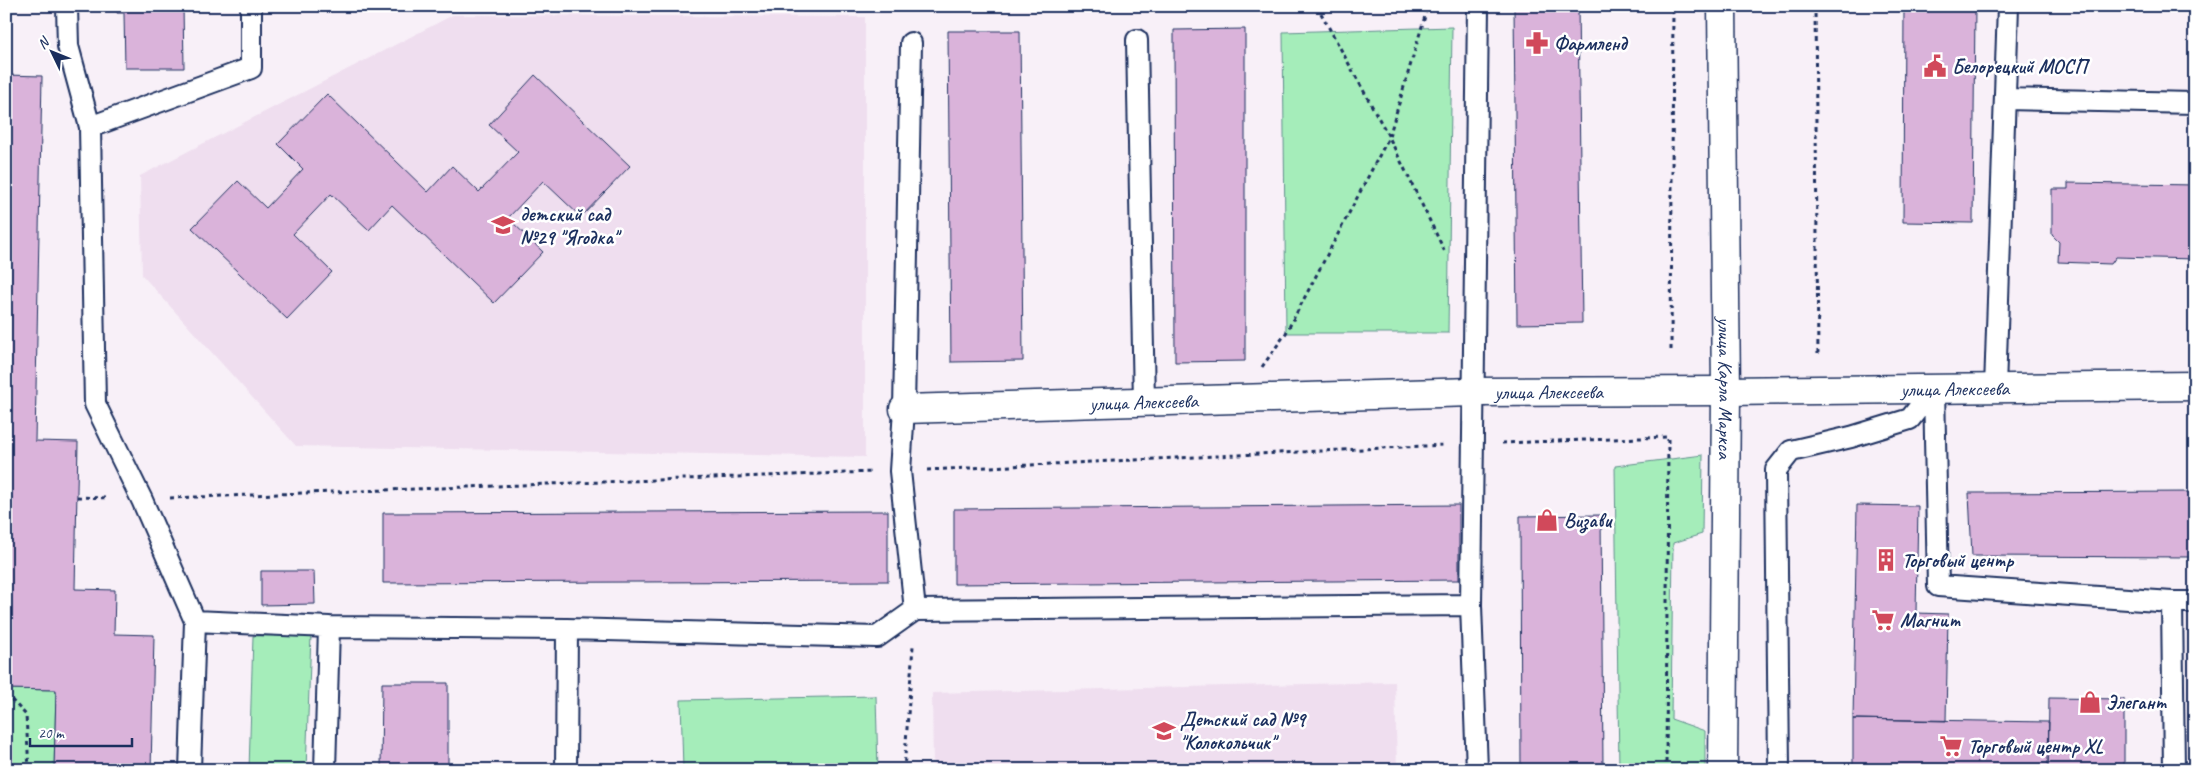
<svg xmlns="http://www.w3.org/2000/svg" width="2201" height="776" viewBox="0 0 2201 776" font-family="Caveat,sans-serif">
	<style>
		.built { fill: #efdeef }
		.green { fill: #a5edba; stroke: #608e8c }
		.building { fill: #dab3da; stroke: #1b2f5e }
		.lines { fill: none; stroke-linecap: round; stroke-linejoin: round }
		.service-casing { stroke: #1b2f5e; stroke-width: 24 }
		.minor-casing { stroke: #1b2f5e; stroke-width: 31 }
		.secondary-casing { stroke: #1b2f5e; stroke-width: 31 }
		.path { stroke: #1b2f5e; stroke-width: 3; stroke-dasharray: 4 4; stroke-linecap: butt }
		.service { stroke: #fff; stroke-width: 20 }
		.minor { stroke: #fff; stroke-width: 28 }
		.secondary { stroke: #fff; stroke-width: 28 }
		.labels { text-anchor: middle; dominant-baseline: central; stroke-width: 5; stroke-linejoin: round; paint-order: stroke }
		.poi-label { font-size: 20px; font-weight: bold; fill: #1b2f5e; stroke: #fff; text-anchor: start }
		.street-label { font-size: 20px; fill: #1b2f5e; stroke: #fff }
	</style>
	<rect width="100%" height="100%" fill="#f8f0f8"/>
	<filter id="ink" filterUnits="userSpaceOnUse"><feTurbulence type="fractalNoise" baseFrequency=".02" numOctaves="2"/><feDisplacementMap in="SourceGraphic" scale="10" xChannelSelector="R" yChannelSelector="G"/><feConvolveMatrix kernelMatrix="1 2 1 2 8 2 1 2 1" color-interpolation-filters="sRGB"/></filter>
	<g filter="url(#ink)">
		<path class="built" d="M453,15L865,17V457L296,446L142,275L140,176Z
			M1395,682L1397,770H933L932,693Z"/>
		<path class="green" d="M1452,27L1448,333H1286L1283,32Z
			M1703,455L1702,534L1673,543L1671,719L1705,731V770H1619L1615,466Z
			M311,635L306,770H249L253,636Z
			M6,689L56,690L54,770H6Z
			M876,696L878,770H683L681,700Z"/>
		<path class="building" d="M117,6H183L184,68H125L124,13H117Z
			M1514,6H1578L1582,323L1517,324Z
			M1904,6H1975L1973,223L1903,222Z
			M1245,29V361L1175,362L1174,30Z
			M948,31H1020L1023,361L951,362Z
			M6,75L42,76L35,441L78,442L75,589L115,590L114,634L154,635L151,770H54L56,690L6,689L9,504H6Z
			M535,75L630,166L581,217L543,181L508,218L543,252L494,303L392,205L369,230L331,194L293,234L332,272L287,319L192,228L238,181L266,208L303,169L278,144L327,94L428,192L452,166L479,192L518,152L489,125Z
			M2068,183L2195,185V259L2116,257L2111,264L2058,262L2059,242L2052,235V189H2068Z
			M2195,492V557L1972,556L1969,493Z
			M1459,505V580L954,584V509Z
			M1857,505L1918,506L1916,613L1948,614L1946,721L1853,719Z
			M888,511V581L383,583V513Z
			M1601,515L1603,770H1521L1520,516Z
			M261,571H314L315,604L261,605Z
			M382,683H448V770H381Z
			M2049,698L2124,699V770H2048Z
			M1853,719L2049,722L2048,770H1853Z"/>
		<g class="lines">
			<defs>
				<path id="service" d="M67,6L68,46L90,127L95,404L142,500L195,621
					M1137,40L1144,402
					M2005,99L2195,103
					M90,127L251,68V6
					M1934,388L1938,586L2172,602
					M1995,388L2008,6
					M915,610L1471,605
					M190,770L195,621L329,627
					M325,770L329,627L567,629L877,637L915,610L900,471L904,409L911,43
					M566,770L567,629
					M1477,770L1471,605L1478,6
					M1779,770L1776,470L1791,451L1851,437L1910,419L1934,388
					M2174,770L2172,602H2195"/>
				<g id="minor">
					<path id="s1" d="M904,409L1473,392L1726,391"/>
				</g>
				<g id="secondary">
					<path id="s2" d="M1722,6L1726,391L1723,770"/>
					<path id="s3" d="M1726,391L2195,386"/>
				</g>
			</defs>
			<use href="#service" class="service-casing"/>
			<use href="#minor" class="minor-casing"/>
			<use href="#secondary" class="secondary-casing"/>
			<path class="path" d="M1317,6L1389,137L1446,254
				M1815,6L1818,358
				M1671,350L1673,6
				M1262,367L1286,333L1389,137L1428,6
				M1502,443L1668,437L1666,770
				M927,470L1445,445
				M77,497L109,498
				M170,498L873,472
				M6,694L26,715L29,770
				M904,770L913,646"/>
			<use href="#service" class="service"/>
			<use href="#minor" class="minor"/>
			<use href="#secondary" class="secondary"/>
		</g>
	</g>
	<defs>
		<symbol id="pharmacy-bare" viewBox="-9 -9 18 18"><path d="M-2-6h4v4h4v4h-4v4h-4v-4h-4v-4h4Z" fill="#d1495b" stroke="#fff" stroke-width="2.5" paint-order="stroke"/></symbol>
		<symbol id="civic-bare" viewBox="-9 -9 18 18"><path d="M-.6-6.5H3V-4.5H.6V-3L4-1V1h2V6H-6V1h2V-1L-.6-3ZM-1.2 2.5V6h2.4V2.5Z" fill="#d1495b" stroke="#fff" stroke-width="2.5" paint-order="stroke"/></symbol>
		<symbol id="school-bare" viewBox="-9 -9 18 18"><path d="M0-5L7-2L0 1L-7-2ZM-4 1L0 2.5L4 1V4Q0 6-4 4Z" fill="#d1495b" stroke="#fff" stroke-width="2.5" paint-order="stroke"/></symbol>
		<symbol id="shop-bare" viewBox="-9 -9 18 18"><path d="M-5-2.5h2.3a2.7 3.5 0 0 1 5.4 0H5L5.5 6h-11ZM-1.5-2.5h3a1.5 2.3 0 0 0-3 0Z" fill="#d1495b" stroke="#fff" stroke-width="2.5" paint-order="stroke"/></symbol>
		<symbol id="building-bare" viewBox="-9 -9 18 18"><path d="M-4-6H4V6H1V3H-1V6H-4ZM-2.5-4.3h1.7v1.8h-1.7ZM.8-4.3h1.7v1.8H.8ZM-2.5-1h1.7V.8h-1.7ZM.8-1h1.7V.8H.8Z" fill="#d1495b" stroke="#fff" stroke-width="2.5" paint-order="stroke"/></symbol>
		<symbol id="supermarket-bare" viewBox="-9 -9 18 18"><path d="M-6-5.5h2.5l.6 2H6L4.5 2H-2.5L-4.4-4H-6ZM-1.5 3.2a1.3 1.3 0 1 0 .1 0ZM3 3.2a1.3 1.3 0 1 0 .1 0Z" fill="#d1495b" stroke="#fff" stroke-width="2.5" paint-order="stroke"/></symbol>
	</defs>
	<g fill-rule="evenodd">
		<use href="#pharmacy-bare" x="1521" y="27" width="32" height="32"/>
		<use href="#civic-bare" x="1919" y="50" width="32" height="32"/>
		<use href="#school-bare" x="487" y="209" width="32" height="32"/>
		<use href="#shop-bare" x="1531" y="504" width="32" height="32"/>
		<use href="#building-bare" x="1870" y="544" width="32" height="32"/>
		<use href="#supermarket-bare" x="1867" y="604" width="32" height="32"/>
		<use href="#shop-bare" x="2074" y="686" width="32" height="32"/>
		<use href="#school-bare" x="1148" y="715" width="32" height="32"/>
		<use href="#supermarket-bare" x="1935" y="730" width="32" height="32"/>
	</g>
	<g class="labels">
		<g class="poi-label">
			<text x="1554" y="43">Фармленд</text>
			<text x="1952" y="66">Белорецкий МОСП</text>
			<text x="520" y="214">детский сад<tspan x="520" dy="23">№29 "Ягодка"</tspan></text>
			<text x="1564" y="520">Визави</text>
			<text x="1902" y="560">Торговый центр</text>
			<text x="1900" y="620">Магнит</text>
			<text x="2106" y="702">Элегант</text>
			<text x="1180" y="719">Детский сад №9<tspan x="1180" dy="23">"Колокольчик"</tspan></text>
			<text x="1968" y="746">Торговый центр XL</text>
		</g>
		<g class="street-label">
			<text stroke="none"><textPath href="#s2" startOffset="382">улица Карла Маркса</textPath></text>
			<text stroke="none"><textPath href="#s3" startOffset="229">улица Алексеева</textPath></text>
			<text stroke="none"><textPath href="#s1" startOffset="645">улица Алексеева</textPath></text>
			<text stroke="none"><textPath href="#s1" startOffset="240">улица Алексеева</textPath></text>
		</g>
	</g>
	<rect width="2201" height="776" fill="none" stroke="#fff" stroke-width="25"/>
	<rect x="12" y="12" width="2176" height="751" fill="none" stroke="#1b2f5e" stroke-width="2" filter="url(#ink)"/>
	<g transform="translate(52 52) rotate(313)" stroke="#ffffff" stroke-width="4" paint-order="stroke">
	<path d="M0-4L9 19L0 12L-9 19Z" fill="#1b2f5e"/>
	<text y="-8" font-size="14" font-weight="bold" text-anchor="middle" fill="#1b2f5e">N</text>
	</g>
	<path d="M30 738v8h102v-8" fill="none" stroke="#1b2f5e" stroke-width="2.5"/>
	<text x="38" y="738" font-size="15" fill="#1b2f5e" stroke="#ffffff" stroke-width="4" paint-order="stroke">20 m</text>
</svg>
